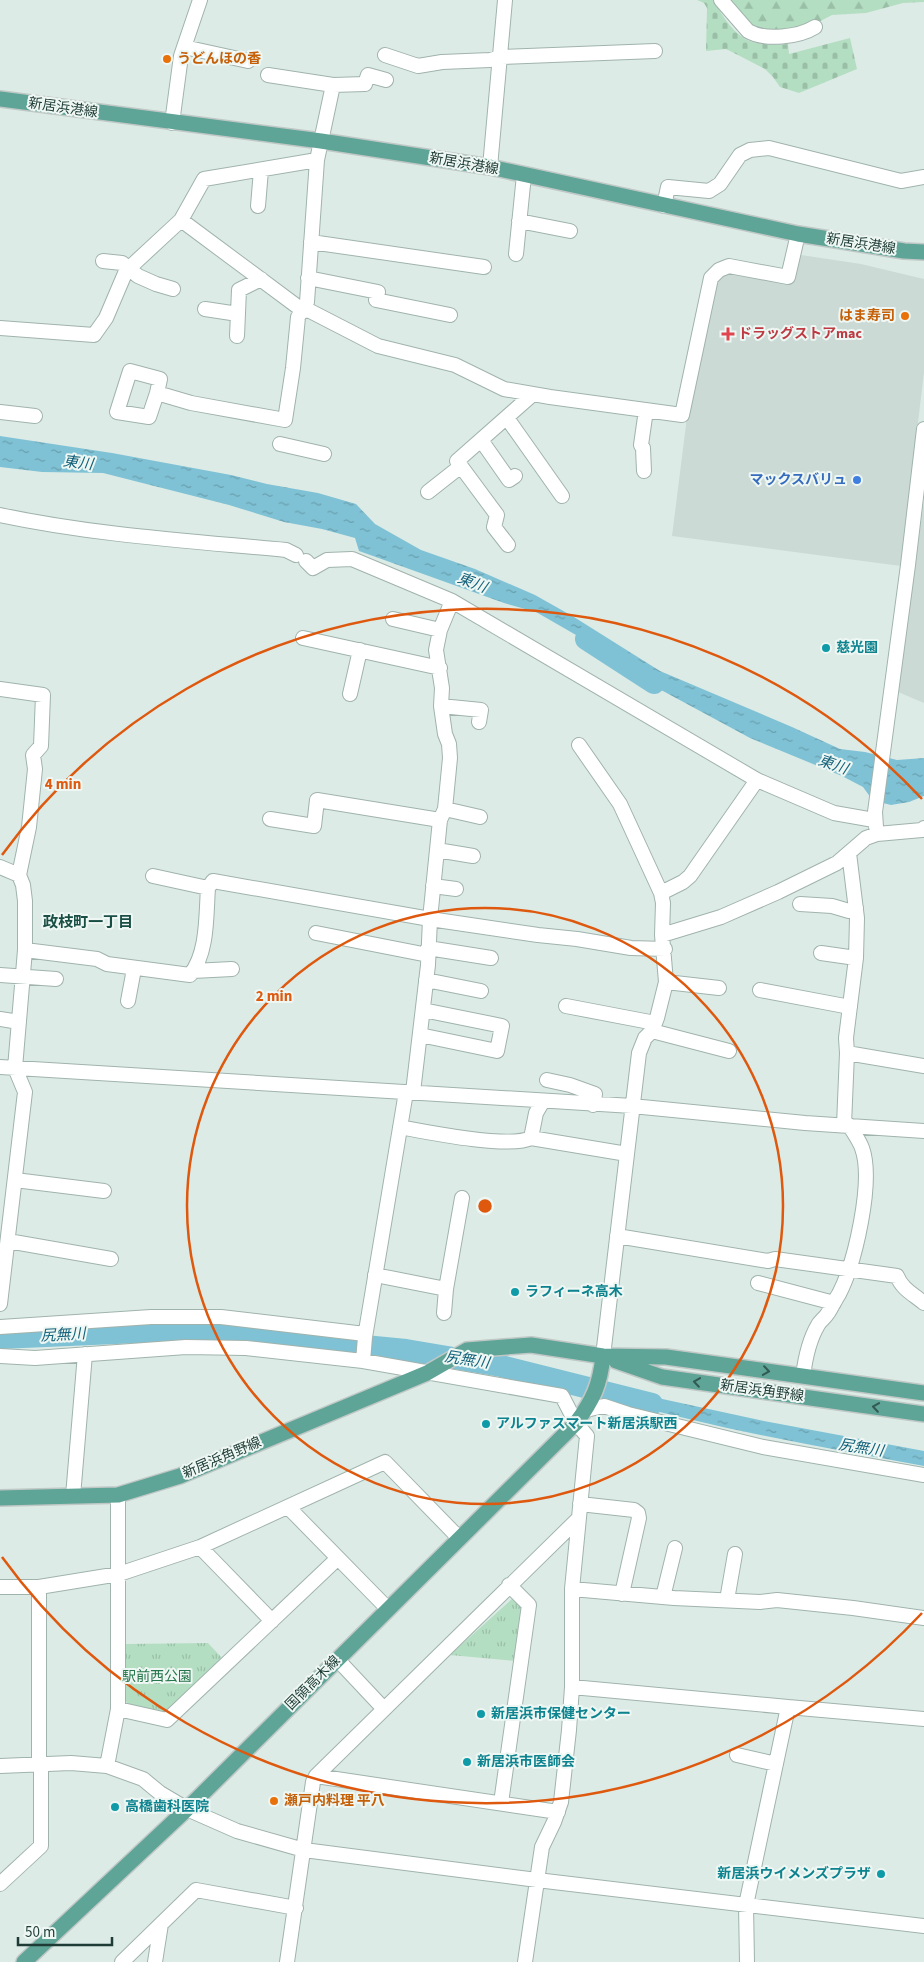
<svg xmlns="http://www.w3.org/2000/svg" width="924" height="1962" viewBox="0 0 924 1962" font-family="'Source Sans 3','Noto Sans JP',sans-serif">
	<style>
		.built { fill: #ccdad5 }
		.grass { fill: url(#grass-tufts) }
		.forest { fill: url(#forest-firs) }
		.cemetery { fill: url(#cemetery-stones) }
		.water { fill: url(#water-ripples) }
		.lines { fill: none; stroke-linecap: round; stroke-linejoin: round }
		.river { stroke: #80c2d5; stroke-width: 22 }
		.minor-casing { stroke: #a0b3ad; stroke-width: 16 }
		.major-casing { stroke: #c0c8c6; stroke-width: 18 }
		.minor { stroke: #fff; stroke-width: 14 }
		.major { stroke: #5ea497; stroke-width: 15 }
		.oneway { stroke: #315a52 }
		.ring { fill: none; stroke: #de580e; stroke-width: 2.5 }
		.food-dot { fill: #e8710a; stroke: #eef7f3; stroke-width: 2 }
		.health-dot { fill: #e0444e; stroke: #eef7f3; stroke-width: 2 }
		.shop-dot { fill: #3f7fe0; stroke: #eef7f3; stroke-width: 2 }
		.culture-dot { fill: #0f9aa8; stroke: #eef7f3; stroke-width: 2 }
		.labels { text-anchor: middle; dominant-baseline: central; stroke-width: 4; stroke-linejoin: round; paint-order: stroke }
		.food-label { font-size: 14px; font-weight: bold; fill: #c56008; stroke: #eef7f3; text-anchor: start }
		.street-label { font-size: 14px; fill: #1e3b35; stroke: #eef7f3 }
		.health-label { font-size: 14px; font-weight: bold; fill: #be3a42; stroke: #eef7f3; text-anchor: start }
		.shop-label { font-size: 14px; font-weight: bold; fill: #366cbe; stroke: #eef7f3; text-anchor: end }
		.culture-label { font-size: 14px; font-weight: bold; fill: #0d838f; stroke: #eef7f3; text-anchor: start }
		.park-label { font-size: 14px; fill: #25754a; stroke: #eef7f3 }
		.water-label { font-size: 15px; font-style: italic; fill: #14627b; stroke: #eef7f3 }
		.neighbourhood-label { font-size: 15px; font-weight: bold; fill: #194e45; stroke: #eef7f3 }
		.centre { fill: #de580e; stroke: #eef7f3; stroke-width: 2.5 }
		.ring-label { font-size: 15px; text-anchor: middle; font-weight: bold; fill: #de580e; stroke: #eef7f3; stroke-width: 4; stroke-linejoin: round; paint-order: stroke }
	</style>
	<defs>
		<pattern id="grass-tufts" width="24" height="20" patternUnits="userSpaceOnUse" patternTransform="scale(1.25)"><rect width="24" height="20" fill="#b4dec2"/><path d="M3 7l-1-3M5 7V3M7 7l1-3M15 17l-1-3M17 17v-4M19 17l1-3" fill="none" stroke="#9abfa7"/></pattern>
		<pattern id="forest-firs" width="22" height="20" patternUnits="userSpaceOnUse" patternTransform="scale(1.25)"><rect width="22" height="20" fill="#b4dec2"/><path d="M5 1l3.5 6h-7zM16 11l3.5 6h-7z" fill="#9abfa7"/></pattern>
		<pattern id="cemetery-stones" width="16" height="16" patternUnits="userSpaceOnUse" patternTransform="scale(1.25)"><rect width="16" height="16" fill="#b4dec2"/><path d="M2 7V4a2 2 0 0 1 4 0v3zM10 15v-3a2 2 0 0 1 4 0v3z" fill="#9abfa7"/></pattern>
		<pattern id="water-ripples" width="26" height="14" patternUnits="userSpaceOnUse" patternTransform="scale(1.25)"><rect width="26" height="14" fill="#80c2d5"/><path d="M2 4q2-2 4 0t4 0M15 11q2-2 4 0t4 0" fill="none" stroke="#689fae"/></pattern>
	</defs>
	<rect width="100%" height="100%" fill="#ddebe6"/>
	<path class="built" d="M801,255L861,264L924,279V372L901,566L672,536L687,417L717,279L730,272H740L793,282Z
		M924,500V703L898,692Z"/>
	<path class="grass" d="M514,1597L523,1604L515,1661L450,1655Z
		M208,1643L223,1659L170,1712C157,1713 133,1710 124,1700L125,1644Z"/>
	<path class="forest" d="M724,0H924V2L903,3L866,13L832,15L811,26L760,33Z"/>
	<path class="cemetery" d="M697,0H714C721,15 736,38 753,42C764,45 777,45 788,44L789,54L850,38L857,69L799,93L780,87L773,77L765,69L734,53L726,49L706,51L707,8L704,3Z"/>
	<path class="water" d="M0,436L112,453L231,475L267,484L318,493L356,504L375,524L421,550L475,569L535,595L574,617L660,671L792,727L840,749L865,752L897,760L924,758V796L909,802L891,805L879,802L871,798L863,787L842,776L750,738L650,684L623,662L536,612L504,603L359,551L355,538L322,529L284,522L229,505L103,473L42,472L0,467Z
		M630,1392L764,1421L924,1451V1466C821,1447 718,1429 618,1401Z"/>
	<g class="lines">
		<path class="river" d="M586,639L654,683
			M0,1338L162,1331L251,1335L406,1350L501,1366L652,1404"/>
		<defs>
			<path id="minor" d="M721,0L748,31C765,41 799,37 815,27
				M184,47L248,61
				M385,55L418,66L442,62L490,60L501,57L655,51
				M268,75L333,85
				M172,123L181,56L200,0
				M490,167L505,0
				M258,206L261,170
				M664,206L668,187L709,191L720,184L740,155L750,150L769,148L901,181L924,177
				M181,220L302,310L310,311L378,346L455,365L504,389L550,397L682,415L711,278L719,270L729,266L788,277L798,234
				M519,221L570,231
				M311,242L484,267
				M516,254L524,175
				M103,261L122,263L138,276L156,284L173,289
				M308,278L378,292L376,300L450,315
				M205,309L238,314
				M0,328L94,335L106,318L126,271L181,220L204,179L317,160
				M237,336L239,290L261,279
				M157,393L149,417L117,412L130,371L160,379L157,393L191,403L285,420L293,368L298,317L307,302L317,160L333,85L365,84L368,75L386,80
				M0,412L35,416
				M507,418L562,496
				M481,440L509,480L515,476
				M280,444L324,454
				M644,471L643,448L641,445L646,410
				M428,492L461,466
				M0,515C94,535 191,541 286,550L296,555
				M508,545L494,527L497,515L457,461L533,394
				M306,561L313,568L327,560L352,559L452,601L440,630L436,650L442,688L441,706L445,734L449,744L450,758L445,809L440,820L430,919L428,965L413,1092
				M452,601L757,780L834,813L874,820
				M393,619L440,630
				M303,638L440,668
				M0,689L43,695L41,746L33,755L35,769L29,827L19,875L23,885L25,901V950
				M350,694L360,650
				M441,706L481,710L479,722
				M579,745L620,804L661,893L683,882L690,876L757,780
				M445,809L480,817
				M270,819L314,826L317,800L440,820
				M876,827L875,812L908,565L924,429
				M437,850L473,856
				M0,867L19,875
				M153,876L208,888
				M433,886L456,889
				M661,893L663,903L662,935
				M800,904L832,906L849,911L856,908
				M316,933L428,955
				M428,948L491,958
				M821,953L856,958
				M193,971L232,969
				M0,975L56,979
				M426,980L481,991
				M666,982L719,988
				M760,990L850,1007
				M128,1001L134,969
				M566,1006L655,1023
				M0,1019L19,1022
				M652,1031L729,1051
				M420,1035L497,1051L502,1026L423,1010
				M847,1053L924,1066
				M0,1067L632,1106L805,1123L924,1131
				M547,1080L570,1085L595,1094L593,1105
				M543,1101L536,1113L531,1138L627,1154
				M844,1125L847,1053L846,1038L856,958L857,918L849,853
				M400,1127C427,1132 509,1149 531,1138
				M15,1180L104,1191
				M617,1236L768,1261L775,1259L897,1276C902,1289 913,1294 924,1303
				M8,1241L111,1259
				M375,1275L446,1289
				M758,1283L834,1303
				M0,1304L25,1092L15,1068L25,950L97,959L107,964L190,975C208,953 206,915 208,888L213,881L430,919L538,935L577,939L631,948L665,949
				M444,1313L446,1289L462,1198
				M0,1327L151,1317H221L365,1334
				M0,1356L35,1358L186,1347L246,1348L363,1361L562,1396L576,1423L587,1436L572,1589V1687L569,1730L561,1802L554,1822L542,1847L525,1962
				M603,1356L639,1053L645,1038L652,1031L657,1018L666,982L662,935L721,917L778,892L837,863L866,838L877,834L922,830L924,828
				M363,1361L365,1337L406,1092
				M803,1376C805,1360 809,1340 818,1325C820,1321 825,1318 828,1313C832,1307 835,1300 839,1294C855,1263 874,1181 862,1148C859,1140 853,1132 849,1125
				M586,1410L604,1406L628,1414L763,1447L924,1475
				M73,1496L85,1354
				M580,1504L634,1510L638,1513L639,1518L622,1594
				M288,1507L388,1609
				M200,1547L272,1621
				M0,1587H39V1764
				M39,1587L119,1574L200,1547L385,1462L459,1538
				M572,1589L674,1598L760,1602L777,1600L853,1608L924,1618
				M663,1597L675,1548
				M727,1600L735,1554
				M337,1659L384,1709
				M572,1687L788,1707
				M118,1709L167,1720L338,1558
				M737,1755L776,1764
				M0,1766L71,1763L107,1766L143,1779L160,1793L187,1809L237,1831L304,1850L537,1880L924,1926
				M107,1766L118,1709V1495
				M316,1776L558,1812
				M501,1803L529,1605L509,1585
				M0,1884L41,1846V1764
				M122,1962L196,1890L296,1908
				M155,1962L161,1924
				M287,1962L313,1782L316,1776L578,1519
				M747,1962L746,1905L788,1707L924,1719"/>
			<path id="major" d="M0,99L321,141L490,167L798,234L904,251L924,252
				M616,1361L662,1377L924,1414
				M0,1498L118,1495L180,1476L427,1373L467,1350L531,1345L603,1356L666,1357L924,1393
				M24,1962L187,1809L576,1423C593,1400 600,1385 603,1356"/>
		</defs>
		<use href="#minor" class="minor-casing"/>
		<use href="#major" class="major-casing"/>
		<use href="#minor" class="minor"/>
		<use href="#major" class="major"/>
	</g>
	<defs><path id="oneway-chevron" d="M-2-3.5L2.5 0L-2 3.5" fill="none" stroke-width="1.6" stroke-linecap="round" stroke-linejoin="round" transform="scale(1.25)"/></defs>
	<g class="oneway">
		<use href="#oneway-chevron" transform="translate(766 1371) rotate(8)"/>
		<use href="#oneway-chevron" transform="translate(697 1382) rotate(-172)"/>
		<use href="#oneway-chevron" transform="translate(876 1407) rotate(-172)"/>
	</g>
	<g class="ring">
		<circle cx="485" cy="1206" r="298"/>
		<path d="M922 1613A597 597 0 0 1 2 1557M2 855A597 597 0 0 1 922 799"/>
	</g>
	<g class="food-dot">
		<circle cx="167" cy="59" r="5"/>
		<circle cx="905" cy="316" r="5"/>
		<circle cx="274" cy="1801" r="5"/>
	</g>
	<path class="health-dot" d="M725.5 326.5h5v5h5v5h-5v5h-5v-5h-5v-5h5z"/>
	<circle class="shop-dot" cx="857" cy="480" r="5"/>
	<g class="culture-dot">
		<circle cx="826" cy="648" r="5"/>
		<circle cx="515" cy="1292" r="5"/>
		<circle cx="486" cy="1424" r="5"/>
		<circle cx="481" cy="1714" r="5"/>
		<circle cx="467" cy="1762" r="5"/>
		<circle cx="115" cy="1807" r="5"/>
		<circle cx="881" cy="1874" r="5"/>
	</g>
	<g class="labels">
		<g class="food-label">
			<text x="177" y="59">うどんほの香</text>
			<text x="895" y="316" text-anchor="end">はま寿司</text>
			<text x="284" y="1801">瀬戸内料理 平八</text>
		</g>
		<g class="street-label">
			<text transform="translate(63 108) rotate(8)">新居浜港線</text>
			<text transform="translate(464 164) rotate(10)">新居浜港線</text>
			<text transform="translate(861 244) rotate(9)">新居浜港線</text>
			<text transform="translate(762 1391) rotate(8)">新居浜角野線</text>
			<text transform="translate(222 1458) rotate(-23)">新居浜角野線</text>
			<text transform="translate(313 1683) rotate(-45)">国領高木線</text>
		</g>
		<g class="health-label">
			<text x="738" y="334">ドラッグストアmac</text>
		</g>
		<g class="shop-label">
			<text x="847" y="480">マックスバリュ</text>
		</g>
		<g class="culture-label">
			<text x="836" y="648">慈光園</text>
			<text x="525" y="1292">ラフィーネ高木</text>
			<text x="496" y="1424">アルファスマート新居浜駅西</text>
			<text x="491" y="1714">新居浜市保健センター</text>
			<text x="477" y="1762">新居浜市医師会</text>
			<text x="125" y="1807">高橋歯科医院</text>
			<text x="871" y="1874" text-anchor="end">新居浜ウイメンズプラザ</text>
		</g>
		<g class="park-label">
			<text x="157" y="1677">駅前西公園</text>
		</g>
		<g class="water-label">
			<text transform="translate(78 463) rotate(7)">東川</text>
			<text transform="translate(472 583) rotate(21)">東川</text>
			<text transform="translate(833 765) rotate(19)">東川</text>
			<text transform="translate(63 1335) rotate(-3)">尻無川</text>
			<text transform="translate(467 1360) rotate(9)">尻無川</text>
			<text transform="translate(861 1448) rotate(9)">尻無川</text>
		</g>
		<g class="neighbourhood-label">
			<text x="88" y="922">政枝町一丁目</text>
		</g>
	</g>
	<circle cx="485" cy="1206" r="8" class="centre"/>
	<g class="ring-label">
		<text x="63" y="789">4 min</text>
		<text x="274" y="1001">2 min</text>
	</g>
	<path d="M18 1937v8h94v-8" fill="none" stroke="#1e3b35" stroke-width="2.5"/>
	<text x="25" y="1937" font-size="15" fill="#1e3b35" stroke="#eef7f3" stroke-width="4" paint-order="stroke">50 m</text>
</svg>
